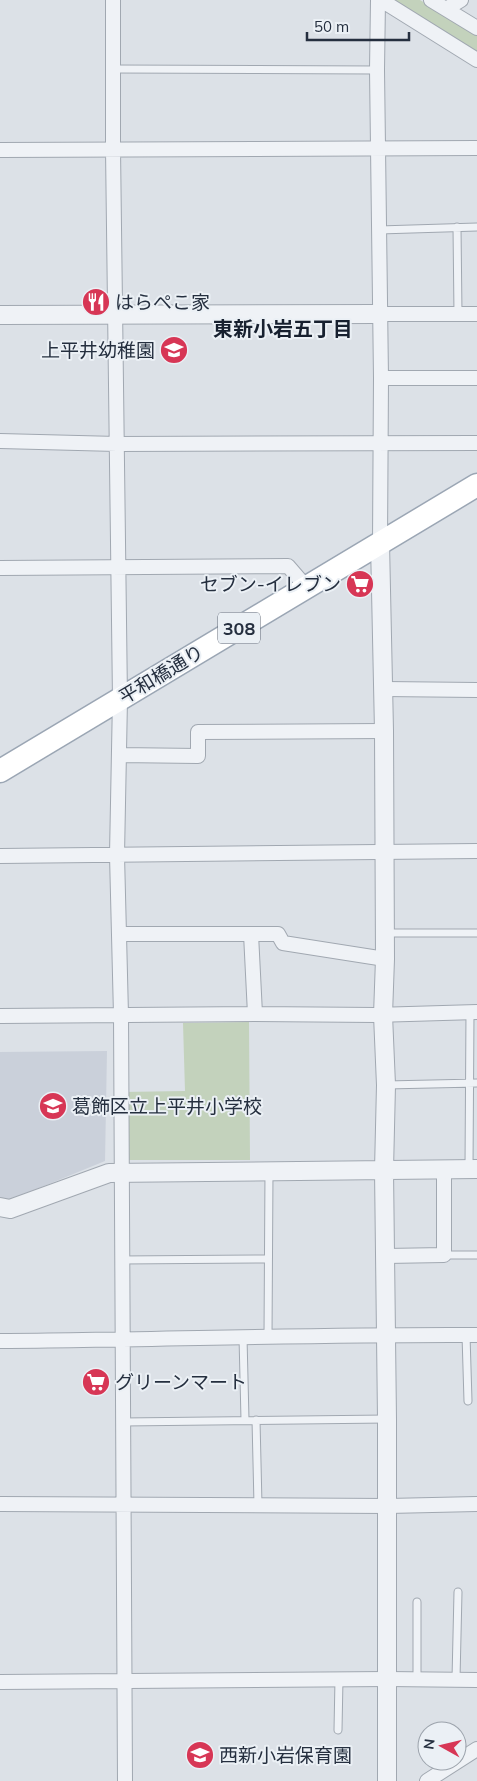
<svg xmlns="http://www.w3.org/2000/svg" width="477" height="1781" viewBox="0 0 477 1781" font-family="Mulish,'Noto Sans JP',sans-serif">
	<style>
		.built { fill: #cad0da }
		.green { fill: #c3d2bc }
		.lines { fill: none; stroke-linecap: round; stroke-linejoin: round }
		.service-casing { stroke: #a1a8b1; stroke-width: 9 }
		.minor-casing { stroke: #a1a8b1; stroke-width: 16 }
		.tertiary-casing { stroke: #a1a8b1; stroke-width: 20 }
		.primary-casing { stroke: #9ba6b4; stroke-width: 25 }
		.service { stroke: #eff2f6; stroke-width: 7 }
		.minor { stroke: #eff2f6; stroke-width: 14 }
		.tertiary { stroke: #eff2f6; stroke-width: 18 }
		.primary { stroke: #fff; stroke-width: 22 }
		.labels { text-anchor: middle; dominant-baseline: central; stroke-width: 4; stroke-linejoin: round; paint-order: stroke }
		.shield { fill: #ebf0f5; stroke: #606976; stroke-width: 1 }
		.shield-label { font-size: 18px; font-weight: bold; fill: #252f3f }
		.poi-label { font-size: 19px; fill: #252f3f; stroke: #ebf0f5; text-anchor: start }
		.street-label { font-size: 19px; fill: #252f3f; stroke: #ebf0f5 }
		.neighbourhood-label { font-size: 20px; font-weight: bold; fill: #17202f; stroke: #ebf0f5 }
	</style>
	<rect width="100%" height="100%" fill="#dce1e7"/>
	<path class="built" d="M107,1051L105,1161L10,1200L0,1198V1052Z"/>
	<path class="green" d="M391,0H420L477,34V53Z
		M249,1022L250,1160H123L122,1092L185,1091L183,1023Z"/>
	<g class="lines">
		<defs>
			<path id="service" d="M113,69L377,70
				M457,227L458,314
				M379,230L477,227
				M385,933H477
				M386,1085L477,1083
				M469,1169L470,1012
				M444,1255H477
				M121,1260L268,1259
				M466,1335L468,1401
				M268,1336L269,1172
				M243,1337L245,1420
				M256,1420L258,1505
				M123,1422L387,1419
				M417,1602V1679
				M456,1679L458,1592
				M338,1730L339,1679"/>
			<path id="minor" d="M113,0V149L120,699L117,855L121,1015L125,1781
				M378,0L377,70L381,378L380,543
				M381,0L477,60
				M431,0L477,28
				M446,9L461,0
				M0,150L477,148
				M380,314H477
				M381,378H477
				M0,441L117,444L477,443
				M0,568L288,566L307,588
				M384,689L477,690
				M119,755L198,756V732L384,731
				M0,856L477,851
				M119,934H278L283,943L385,959
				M251,934L255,1014
				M0,1016L255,1014L375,1015L477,1012
				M386,1256L444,1255V1170
				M0,1341C159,1340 318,1334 477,1335
				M0,1504L388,1506L477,1504
				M0,1682L388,1679L477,1680
				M427,1781L477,1749"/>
			<path id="tertiary" d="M0,315L380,314
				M380,543L384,731L385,959L383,1015L386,1085L384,1170L387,1419V1781
				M0,1207L10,1209L109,1173L477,1169"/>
			<path id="primary" d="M0,771L477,485"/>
		</defs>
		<use href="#service" class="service-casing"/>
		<use href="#minor" class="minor-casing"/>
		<use href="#tertiary" class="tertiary-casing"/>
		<use href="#primary" class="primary-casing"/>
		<use href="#service" class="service"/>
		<use href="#minor" class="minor"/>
		<use href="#tertiary" class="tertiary"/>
		<use href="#primary" class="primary"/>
	</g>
	<defs>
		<symbol id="restaurant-disc" viewBox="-11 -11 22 22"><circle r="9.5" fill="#d73655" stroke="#ebf0f5"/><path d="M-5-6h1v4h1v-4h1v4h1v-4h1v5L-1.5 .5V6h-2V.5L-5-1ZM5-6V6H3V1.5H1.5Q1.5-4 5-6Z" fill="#fff"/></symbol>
		<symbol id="school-disc" viewBox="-11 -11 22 22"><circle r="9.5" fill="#d73655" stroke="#ebf0f5"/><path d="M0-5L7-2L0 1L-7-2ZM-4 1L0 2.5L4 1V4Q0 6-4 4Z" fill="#fff"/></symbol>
		<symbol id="supermarket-disc" viewBox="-11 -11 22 22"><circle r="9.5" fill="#d73655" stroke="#ebf0f5"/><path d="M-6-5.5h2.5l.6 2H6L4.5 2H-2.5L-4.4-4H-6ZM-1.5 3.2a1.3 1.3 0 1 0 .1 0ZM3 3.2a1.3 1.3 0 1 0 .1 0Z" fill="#fff"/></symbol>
	</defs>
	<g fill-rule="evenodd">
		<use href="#restaurant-disc" x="80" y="286" width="32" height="32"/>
		<use href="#school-disc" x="158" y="334" width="32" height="32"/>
		<use href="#supermarket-disc" x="344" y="568" width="32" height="32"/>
		<use href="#school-disc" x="37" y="1090" width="32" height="32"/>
		<use href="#supermarket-disc" x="80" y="1366" width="32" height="32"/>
		<use href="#school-disc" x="184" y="1739" width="32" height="32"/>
	</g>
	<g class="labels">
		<rect class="shield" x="218" y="612.5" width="42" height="31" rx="4"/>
		<g class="shield-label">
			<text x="239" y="628">308</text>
		</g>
		<g class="poi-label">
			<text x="115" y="302">はらぺこ家</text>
			<text x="155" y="350" text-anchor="end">上平井幼稚園</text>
			<text x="341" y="584" text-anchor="end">セブン-イレブン</text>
			<text x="72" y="1106">葛飾区立上平井小学校</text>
			<text x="115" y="1382">グリーンマート</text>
			<text x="219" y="1755">西新小岩保育園</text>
		</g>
		<g class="street-label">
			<text transform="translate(161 674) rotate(-31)">平和橋通り</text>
		</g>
		<g class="neighbourhood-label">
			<text x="283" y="328">東新小岩五丁目</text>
		</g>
	</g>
	<g transform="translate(442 1746) rotate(278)"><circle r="24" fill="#ebf0f5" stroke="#9ca3ac"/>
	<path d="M0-4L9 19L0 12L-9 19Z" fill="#d73655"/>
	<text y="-8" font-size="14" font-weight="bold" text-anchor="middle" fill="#252f3f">N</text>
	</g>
	<path d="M307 32v8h102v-8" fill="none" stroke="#252f3f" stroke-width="2.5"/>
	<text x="314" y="32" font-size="15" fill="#252f3f" stroke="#ebf0f5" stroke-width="4" paint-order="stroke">50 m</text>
</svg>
